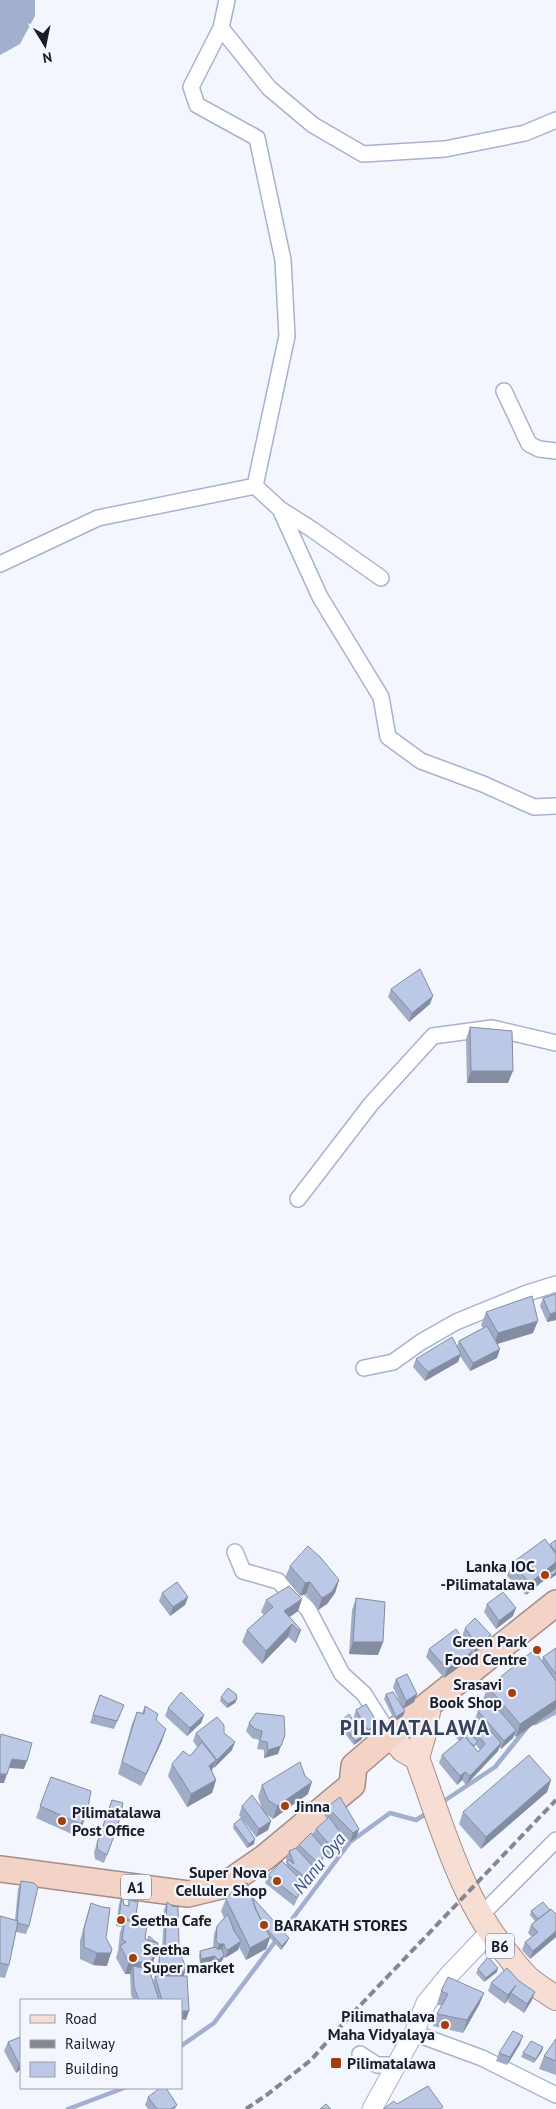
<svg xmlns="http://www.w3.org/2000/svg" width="556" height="2109" viewBox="0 0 556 2109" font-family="'PT Sans',sans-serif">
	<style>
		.water { fill: #a2afcf }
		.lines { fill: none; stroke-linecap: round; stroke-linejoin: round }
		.stream { stroke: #a2afcf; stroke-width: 4.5 }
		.minor-casing { stroke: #a6b3d0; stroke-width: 18 }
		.tertiary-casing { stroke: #a6b3d0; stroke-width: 21 }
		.primary-casing { stroke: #a68c86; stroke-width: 26 }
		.trunk-casing { stroke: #a68c86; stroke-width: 28 }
		.minor { stroke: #fff; stroke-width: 15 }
		.tertiary { stroke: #fff; stroke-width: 19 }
		.primary { stroke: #f7ded5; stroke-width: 24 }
		.trunk { stroke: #f4d3c7; stroke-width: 25 }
		.rail { stroke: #848790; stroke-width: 4; stroke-dasharray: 8 4; stroke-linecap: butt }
		.wall { fill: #a1acc6; fill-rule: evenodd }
		.shaded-wall { fill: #838ca1 }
		.building { fill: #bbc8e6; stroke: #838ca1 }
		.poi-dot { fill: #a33f0d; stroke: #f3f6fc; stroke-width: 2 }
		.labels { text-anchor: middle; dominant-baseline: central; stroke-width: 4.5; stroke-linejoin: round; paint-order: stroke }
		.shield { fill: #f3f6fc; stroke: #5a5e68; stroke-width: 1 }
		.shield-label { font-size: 15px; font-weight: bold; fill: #191d28 }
		.poi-label { font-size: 16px; font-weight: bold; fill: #191d28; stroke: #f3f6fc; text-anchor: start }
		.water-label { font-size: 18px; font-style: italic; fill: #3f517e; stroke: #f3f6fc }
		.district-label { font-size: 21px; font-weight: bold; letter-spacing: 1px; fill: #364058; stroke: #f3f6fc }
	</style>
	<rect width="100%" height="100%" fill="#f3f6fc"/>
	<path class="water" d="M0,0H35V16L20,44L0,55Z"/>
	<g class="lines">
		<path class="stream" d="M535,1723L556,1712
			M441,1803L495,1767L528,1726
			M181,2046L214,2023L350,1842L390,1813L416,1820L429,1812
			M68,2109L124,2088"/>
		<defs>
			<path id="minor" d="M221,28L269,88L313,125L363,154L445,149L525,133L556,120
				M504,391L529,444L539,449L556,451
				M255,486L280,509L320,597L381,697L388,737L421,761L483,784L534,807L556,806
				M280,509L313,530L381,578
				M0,564L98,518L255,486L287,336L283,260L257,138L197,105L191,87L221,28L227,0
				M298,1199L371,1104L433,1036L492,1028L556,1043
				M364,1368L393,1362L421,1342L456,1322L527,1293L556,1284
				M235,1552L243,1571L278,1581L308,1609L342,1674L364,1694L390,1735
				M480,1916L556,1840
				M414,2033L482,2058L556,2095
				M360,2054L377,2065H396"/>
			<path id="tertiary" d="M372,2109L414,2033L426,2003L449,1975L490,1932"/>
			<path id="primary" d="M390,1735L403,1750L417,1758
				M417,1758C442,1826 461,1899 508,1955C515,1964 522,1974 531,1981C539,1987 548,1993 556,1998
				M417,1758L425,1730L429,1705"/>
			<path id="trunk" d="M0,1869L188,1894L225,1885L264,1858L352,1785L354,1766L390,1735L556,1603"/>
		</defs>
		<use href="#minor" class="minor-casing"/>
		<use href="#tertiary" class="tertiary-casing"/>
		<use href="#primary" class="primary-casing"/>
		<use href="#trunk" class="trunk-casing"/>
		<use href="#minor" class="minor"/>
		<use href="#tertiary" class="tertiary"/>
		<use href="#primary" class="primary"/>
		<use href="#trunk" class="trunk"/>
		<path class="rail" d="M246,2109L268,2094L311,2060L349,2017L556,1800"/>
	</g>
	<path class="wall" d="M391,989L430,1004L409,1022L388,997Z
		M470,1027L508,1083H467L466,1039Z
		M543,1298L556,1320L547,1322L540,1306Z
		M486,1312L533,1333L497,1344V1358L470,1371L460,1356L458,1362L425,1381L413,1367L416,1359L457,1346L459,1341L483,1328L481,1325Z
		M556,1540V1575L550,1579L548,1577L526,1595L507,1576L512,1563L550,1546Z
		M290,1566L339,1580L335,1593L327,1604L318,1610L306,1594L300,1596L285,1578Z
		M162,1593L188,1597L185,1605L170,1616L159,1601Z
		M356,1598L383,1642L378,1655L349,1654L352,1610Z
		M302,1599L298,1611L289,1617L301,1630L296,1642L295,1643L288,1637L262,1664L242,1642L247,1630L264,1615L261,1612L266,1600Z
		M487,1604L513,1616L496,1629L484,1612Z
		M465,1628L488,1643L474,1653L462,1637Z
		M556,1648V1709L516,1737L514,1735L513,1738L501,1749L499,1747L498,1751L466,1785L462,1780L457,1785L439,1763L442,1755L459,1741L456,1737L457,1733L467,1732L470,1726L476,1721L475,1719L478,1711L487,1704L483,1699L488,1687L542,1661L543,1657ZM476,1745L480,1750L478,1752L474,1747Z
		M429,1649L469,1660L444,1678L426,1657Z
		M396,1679L417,1694L414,1702L403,1709V1716L395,1721L384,1699L386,1694L402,1707L393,1687Z
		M100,1695L121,1713L114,1729L90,1723Z
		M221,1697L237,1699L235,1703L227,1708L220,1701Z
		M145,1706L156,1720L162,1741L141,1786L118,1774L132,1724L137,1712L142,1713Z
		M168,1708L204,1715L201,1723L187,1736L165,1716Z
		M356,1710L374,1730L365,1738L353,1719Z
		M256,1713L278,1754L264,1758V1750L257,1749L259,1740L252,1738L246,1731L249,1723Z
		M341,1721L363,1736L361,1740L354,1745L339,1726Z
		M196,1733H224L232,1750L214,1768L213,1767L212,1771L216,1780L212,1793L187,1807L168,1776L172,1764L190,1756L197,1747L193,1741Z
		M51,1777L83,1824L76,1836L36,1818Z
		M551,1780L547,1792L481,1849L459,1824L463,1812Z
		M262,1785L308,1794L273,1819L266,1814L271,1821L268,1830L256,1837L239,1815L242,1806L262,1809L258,1797Z
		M112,1800L118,1825L104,1863L95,1859L94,1852Z
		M327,1807L359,1829L356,1838L350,1842L338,1829L342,1847L332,1859L326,1852L323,1859L316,1871L315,1881L307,1889L303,1886L294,1906L265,1883L268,1875L286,1865L287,1862L286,1859L289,1851L297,1849L299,1845L313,1835L316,1829L327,1819L324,1815Z
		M234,1824L254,1844L247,1848L233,1828Z
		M21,1881L29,1926L26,1934L16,1932L9,1965L5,1978L0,1977V1916L15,1920L18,1889Z
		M122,1895L124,1905H128L129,1900L138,1902L134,1921L145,1939L156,1953L152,1966L149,1970L153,1982L155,1976H158L156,1967L162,1951L164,1910L167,1902L176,1952L185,1972L183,1976L186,2020L181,2000H133L131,1995L130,1974H125L116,1958L118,1951L120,1932L122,1927L116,1926L119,1904Z
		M252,1897L289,1938L287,1942L281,1950L270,1938L266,1949L246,1960L239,1947L238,1950L225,1958L224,1957L222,1961L216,1964L213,1961L200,1963L199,1956L200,1951L213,1947L214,1934L217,1926L224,1918L221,1911L226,1899Z
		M91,1903L106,1938L107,1966L93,1965L80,1959V1941L87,1915Z
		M550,1910L556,1914V1937L530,1959L522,1950L525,1942L532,1937L528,1933L531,1925L535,1921L530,1915L531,1911Z
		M478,1969L497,1972L484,1982L476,1973Z
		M491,1983L532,2000L524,2013L508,2002L509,1998L505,2004L488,1991Z
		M441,1991L484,1993L479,2005L463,2033L433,2026L437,2014L442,2006L437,2004Z
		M21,2039V2069L16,2073L4,2051L8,2042Z
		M556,2039V2075L539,2069L544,2056Z
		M520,2044L507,2065L496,2061L499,2053Z
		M543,2047L542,2051L534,2063L521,2057L523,2053Z
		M410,2061L408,2065L401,2071L399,2067L400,2063Z
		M148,2097L177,2105L175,2109H148L145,2105Z"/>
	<path class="shaded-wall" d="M433,996L430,1004L409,1022L412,1013Z
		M471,1071H513L508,1083H467Z
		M556,1312V1320L547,1322L550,1314Z
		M538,1321L533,1333L494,1345L498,1333Z
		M500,1349L497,1358L470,1371L473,1363Z
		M461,1354L458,1362L425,1381L428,1372Z
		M556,1562V1570L550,1573L548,1577L526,1595L530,1583Z
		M556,1572V1575L550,1579L552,1575Z
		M339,1580L335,1593L327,1604L318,1610L322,1598Z
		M310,1582L306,1594L300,1596L305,1583Z
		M188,1597L185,1605L170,1616L173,1607Z
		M302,1599L298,1611L280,1624L284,1611Z
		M516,1608L513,1616L496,1629L499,1621Z
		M292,1624L288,1637L262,1664L266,1651Z
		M301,1630L296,1642L295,1643L299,1631Z
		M491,1635L488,1643L474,1653L477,1645Z
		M353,1642H383L378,1655L349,1654Z
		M472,1652L469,1660L444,1678L447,1669Z
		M417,1694L414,1702L403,1709L406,1701Z
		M237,1699L235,1703L227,1708L228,1704Z
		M556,1700V1709L516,1737L520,1724Z
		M405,1711L403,1716L395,1721L396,1717Z
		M204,1715L201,1723L187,1736L190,1728Z
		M377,1722L374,1730L365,1738L368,1730Z
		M166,1729L162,1741L141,1786L146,1774Z
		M516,1730L513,1738L501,1749L504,1741Z
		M285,1735L278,1754L264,1758L268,1750Z
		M363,1736L361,1740L354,1745L355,1741Z
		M235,1742L232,1750L214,1768L217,1760Z
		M501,1743L498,1751L466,1785L470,1776Z
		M12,1759L27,1761L24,1769L9,1768Z
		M216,1760L211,1772L209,1766Z
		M465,1772L462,1780L457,1785L460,1776Z
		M0,1774H7L4,1783H0Z
		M216,1780L212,1793L187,1807L191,1794Z
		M551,1780L547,1792L481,1849L486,1837Z
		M312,1782L308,1794L273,1819L277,1806Z
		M87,1812L83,1824L76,1836L81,1824Z
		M271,1821L268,1830L256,1837L259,1829Z
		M359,1829L356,1838L350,1842L353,1833Z
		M255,1839L254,1844L247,1848L249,1844Z
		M345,1839L342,1847L332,1859L335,1851Z
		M326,1851L323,1859L316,1872L319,1864Z
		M318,1872L315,1881L307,1889L310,1881Z
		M556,1931V1937L530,1959L533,1951Z
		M270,1937L266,1949L246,1960L250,1948Z
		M289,1938L287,1942L281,1950L282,1946Z
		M241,1941L238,1950L225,1958L228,1950Z
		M219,1944H224L221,1952L216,1953Z
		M179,1945L176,1954L171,1957L174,1949Z
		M97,1953H111L107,1966L93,1965Z
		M156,1953L152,1966L146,1975L133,1966L130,1974H125L129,1962Z
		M215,1956L213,1961L200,1963L201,1959Z
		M224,1956L222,1961L216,1964L218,1960Z
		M185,1965L183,1972H185L182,1980L158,1978L161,1970L184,1967Z
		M498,1968L497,1972L484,1982L486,1978Z
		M516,1985L511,1993L509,1998L505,2004L508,1995Z
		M535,1992L532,2000L524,2013L527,2004Z
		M484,1993L479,2005L463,2033L467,2020Z
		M181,2011H189L186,2020L181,2019Z
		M523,2036L520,2044L507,2065L510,2057Z
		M543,2047L542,2051L534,2063L536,2059Z
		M410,2061L408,2065L401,2071L403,2066Z
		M21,2063V2069L16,2073L19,2064Z"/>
	<path class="building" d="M420,969L433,996L412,1013L391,989Z
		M470,1027L512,1031L513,1071H471Z
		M556,1294V1312L550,1314L543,1298Z
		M532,1296L538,1321L498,1333L486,1312Z
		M487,1326L500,1349L473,1363L459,1341Z
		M452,1337L461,1354L428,1372L416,1359Z
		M545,1539L556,1554V1562L530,1583L512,1563Z
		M556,1540V1552L550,1544Z
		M308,1546L321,1558L339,1580L332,1592L322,1598L310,1582L305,1583L290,1566Z
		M556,1568V1572L552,1575L550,1573Z
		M177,1582L188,1597L173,1607L162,1593Z
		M289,1586L302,1599L284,1611L301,1630L299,1631L292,1624L266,1651L247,1630L273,1607L266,1600Z
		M503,1592L516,1608L499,1621L487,1604Z
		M356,1598L385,1602L383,1642H353Z
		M475,1618L491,1635L477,1645L465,1628Z
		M456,1629L472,1652L447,1669L429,1649Z
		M556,1648V1674L543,1657Z
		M534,1650L556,1681V1700L520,1724L488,1687Z
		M407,1674L417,1694L406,1701L396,1679Z
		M228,1688L236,1694L237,1699L228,1704L221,1697Z
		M181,1692L204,1715L190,1728L168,1708Z
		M393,1692L405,1711L396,1717L386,1694Z
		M100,1695L124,1705L117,1721L93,1715Z
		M491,1701L516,1730L504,1741L478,1711Z
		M366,1704L377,1722L368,1730L356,1710Z
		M145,1706L158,1714L156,1720L166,1729L146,1774L122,1762L137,1712L144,1714Z
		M256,1713L284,1716L285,1735L281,1746L268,1750L267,1742L260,1741L262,1731L255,1729L249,1723Z
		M349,1714L363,1736L355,1741L341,1721Z
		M217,1717L224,1725V1733L235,1742L217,1760L196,1733Z
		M480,1718L501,1743L470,1776L465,1772L460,1776L442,1755L465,1736L478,1752L485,1744L470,1726Z
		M462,1728L478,1741L473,1746L465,1736L463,1738L457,1733Z
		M1,1734L32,1743L27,1761L12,1759L7,1774H0V1739Z
		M202,1742L216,1760L209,1766L216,1780L191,1794L172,1764L183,1751L190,1756Z
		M529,1755L551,1780L486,1837L463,1812Z
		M300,1762L305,1776L312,1782L277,1806L268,1800L262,1785Z
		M51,1777L91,1791L87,1812L81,1824L40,1806Z
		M252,1795L271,1821L259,1829L242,1806Z
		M340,1797L359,1829L353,1833L327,1807Z
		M112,1800L123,1803L118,1825L107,1855L98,1850L97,1843Z
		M329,1817L345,1839L335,1851L316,1829Z
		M241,1818L255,1839L249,1844L234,1824Z
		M311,1833L326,1851L319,1864L299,1845Z
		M296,1848L318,1872L310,1881L286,1862L289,1860L294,1864L289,1851Z
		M282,1861L304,1883L297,1898L268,1875Z
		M21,1881L34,1883L38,1887L29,1926L17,1923L18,1921L17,1920Z
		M247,1883L256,1910L270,1937L250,1948L226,1899L239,1884Z
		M122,1895L124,1905L129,1906V1900L138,1902L135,1920L119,1918Z
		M252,1897L289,1938L282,1946L264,1926L256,1910Z
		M167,1902L172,1906L178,1907L179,1945L174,1949L165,1945Z
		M543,1902L550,1910L538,1919L531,1911Z
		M91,1903L102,1907L110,1908L106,1938L112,1949L111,1953H97L84,1947V1929Z
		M551,1909L556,1914V1931L533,1951L525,1942L538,1932L531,1925Z
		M228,1914L234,1931L241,1941L228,1950L225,1948L224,1944H219L216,1941L217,1926Z
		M0,1916L18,1921L9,1965L0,1963Z
		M125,1920L147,1924L145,1939L158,1943L156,1953L150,1962H129L120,1946L126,1942L122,1939Z
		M149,1936L157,1943L148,1940Z
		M163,1947L174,1953L179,1951L185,1965L184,1967L185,1972L161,1970L159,1959Z
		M215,1947L217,1949H222L224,1956L218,1960L215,1956L201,1959L200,1951Z
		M488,1957L498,1968L486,1978L478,1969Z
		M133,1966L149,1969L159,2000H139L134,1987Z
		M507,1968L519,1981L535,1992L527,2004L511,1993L516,1985L508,1995L491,1983Z
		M155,1976H187L189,2011H181V2000H162Z
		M448,1977L484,1993L467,2020L437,2014L448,1994L441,1991Z
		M513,2031L523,2036L510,2057L499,2053Z
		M20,2037L21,2039V2063L19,2064L8,2042Z
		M556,2039V2061L544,2056Z
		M531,2041L543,2047L536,2059L523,2053Z
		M407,2057L410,2061L403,2066L400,2063Z
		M428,2086L443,2107L440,2109H383L394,2101L397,2104Z
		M160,2088H166L177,2105L171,2109H157L148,2097Z
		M326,2104L331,2109H320Z"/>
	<g class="poi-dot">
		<circle cx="545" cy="1575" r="5"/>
		<circle cx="537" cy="1650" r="5"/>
		<circle cx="512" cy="1693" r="5"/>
		<circle cx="285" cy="1806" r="5"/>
		<circle cx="62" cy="1821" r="5"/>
		<circle cx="277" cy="1881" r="5"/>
		<circle cx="121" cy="1920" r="5"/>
		<circle cx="264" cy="1925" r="5"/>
		<circle cx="133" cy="1958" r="5"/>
		<circle cx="445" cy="2025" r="5"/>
		<rect x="330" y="2057" width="12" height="12" rx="2.5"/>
	</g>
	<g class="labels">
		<g class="shield">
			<rect x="121" y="1874.5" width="30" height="25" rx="4"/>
			<rect x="486" y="1933.5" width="28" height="25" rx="4"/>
		</g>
		<g class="shield-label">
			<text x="136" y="1887">A1</text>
			<text x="500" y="1946">B6</text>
		</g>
		<g class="poi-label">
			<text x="535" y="1566" text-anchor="end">Lanka IOC<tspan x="535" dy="18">-Pilimatalawa</tspan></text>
			<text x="527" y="1641" text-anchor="end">Green Park<tspan x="527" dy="18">Food Centre</tspan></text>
			<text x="502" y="1684" text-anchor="end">Srasavi<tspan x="502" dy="18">Book Shop</tspan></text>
			<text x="295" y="1806">Jinna</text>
			<text x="72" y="1812">Pilimatalawa<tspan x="72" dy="18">Post Office</tspan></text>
			<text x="267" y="1872" text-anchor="end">Super Nova<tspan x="267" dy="18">Celluler Shop</tspan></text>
			<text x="131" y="1920">Seetha Cafe</text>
			<text x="274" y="1925">BARAKATH STORES</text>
			<text x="143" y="1949">Seetha<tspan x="143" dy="18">Super market</tspan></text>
			<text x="435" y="2016" text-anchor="end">Pilimathalava<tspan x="435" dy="18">Maha Vidyalaya</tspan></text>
			<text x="347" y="2063">Pilimatalawa</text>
		</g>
		<g class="water-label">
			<text transform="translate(319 1863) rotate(-51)">Nanu Oya</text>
		</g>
		<g class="district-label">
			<text x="415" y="1727">PILIMATALAWA</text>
		</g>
	</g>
	<rect x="20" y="1999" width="162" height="90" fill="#f3f6fc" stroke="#9c9fa7"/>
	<rect x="30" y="2015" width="25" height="8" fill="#f7ded5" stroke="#9c9fa7"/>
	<text x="65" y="2024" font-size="15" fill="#191d28">Road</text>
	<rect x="30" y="2040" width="25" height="8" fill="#848790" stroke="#9c9fa7"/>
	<text x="65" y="2049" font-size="15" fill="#191d28">Railway</text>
	<rect x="30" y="2062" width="25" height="15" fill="#bbc8e6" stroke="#9c9fa7"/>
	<text x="65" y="2074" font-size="15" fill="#191d28">Building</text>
	<g transform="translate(45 45) rotate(170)" stroke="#f3f6fc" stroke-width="4" paint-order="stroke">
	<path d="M0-4L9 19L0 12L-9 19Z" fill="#191d28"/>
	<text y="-8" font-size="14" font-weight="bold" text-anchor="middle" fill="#191d28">N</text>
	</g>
</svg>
